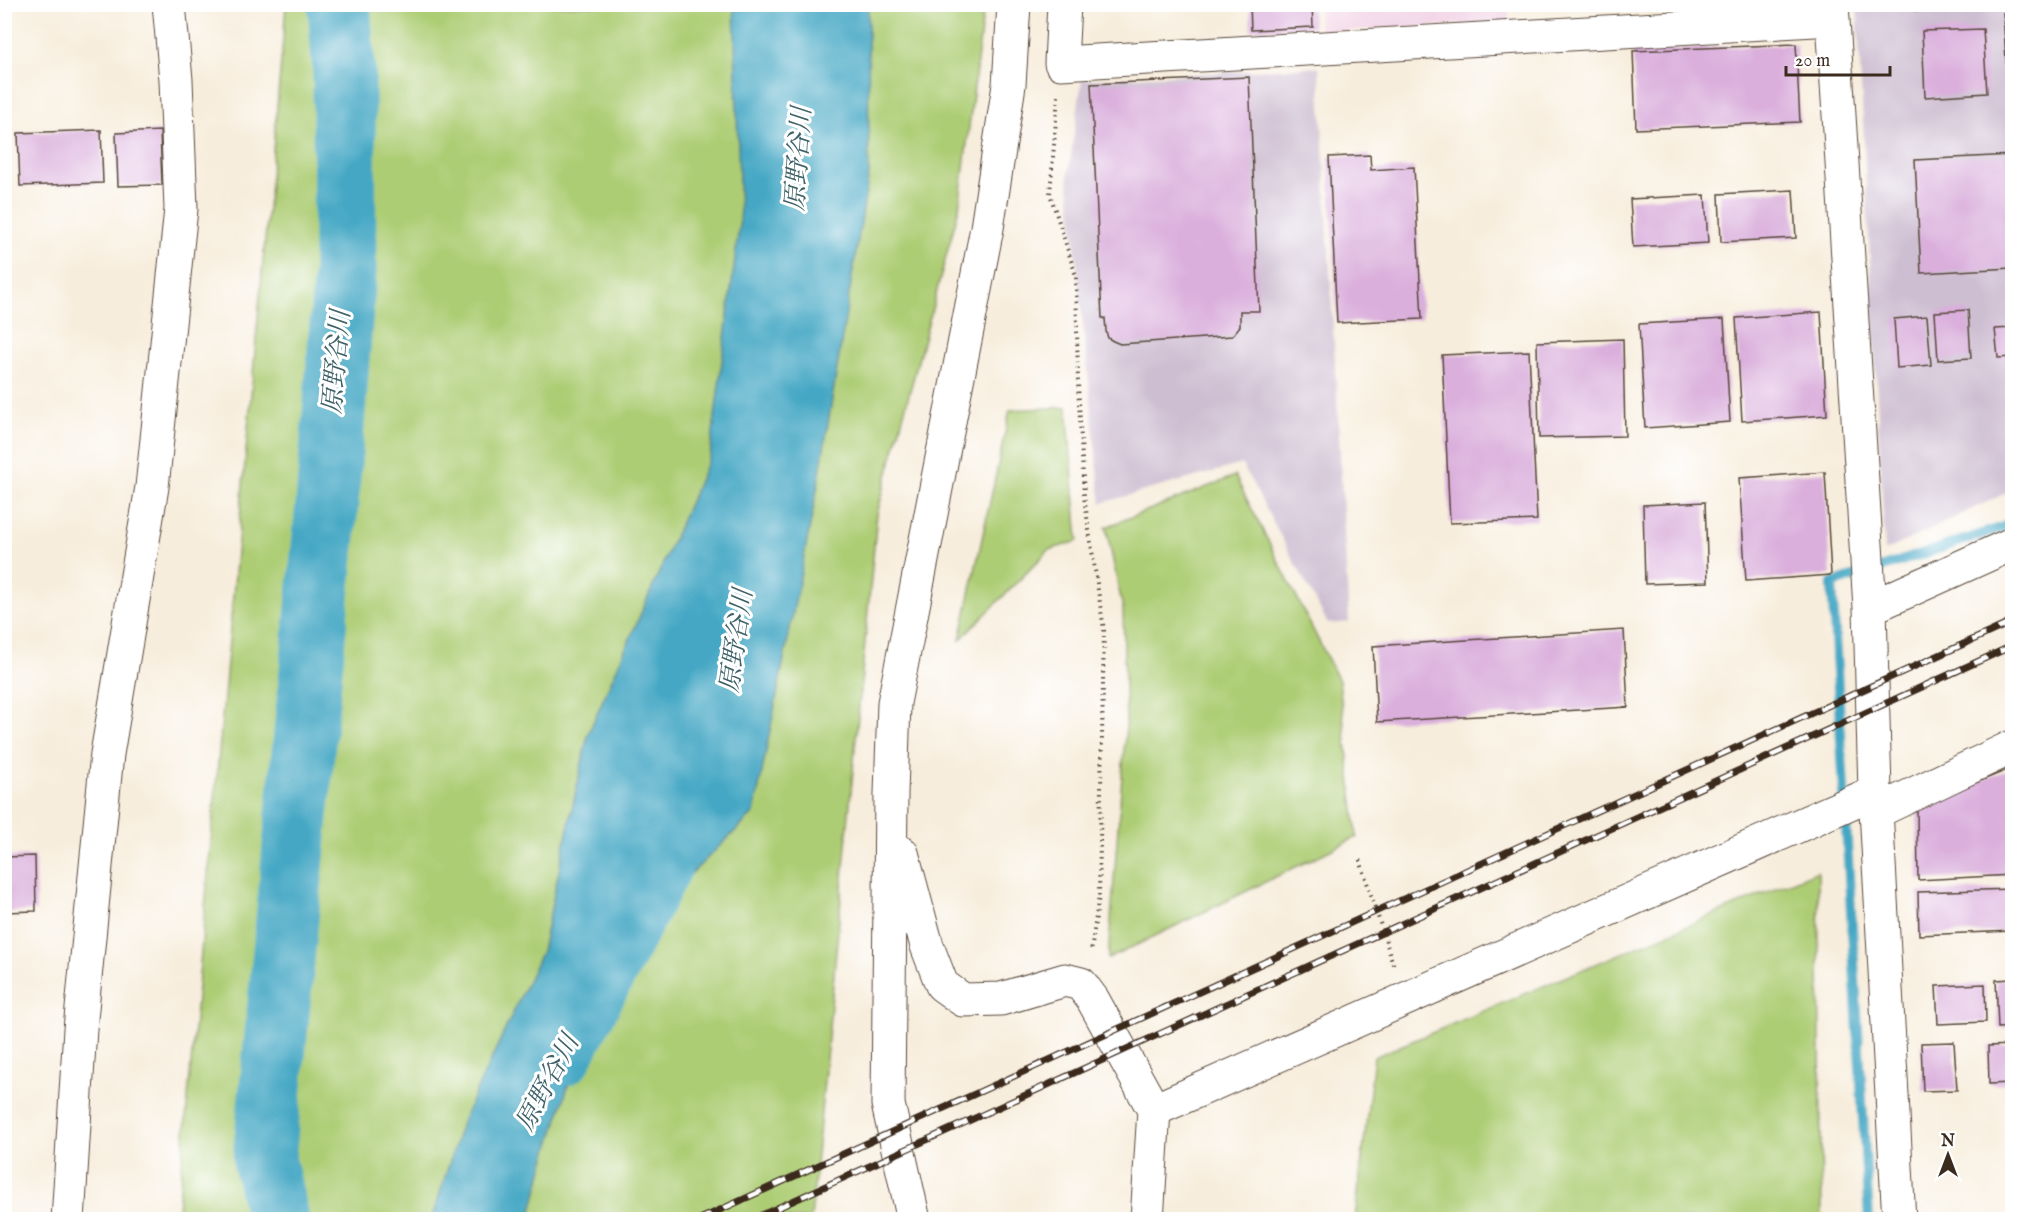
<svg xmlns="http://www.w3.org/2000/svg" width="2017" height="1224" viewBox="0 0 2017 1224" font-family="'IM FELL English','Noto Serif JP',serif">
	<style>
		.built { fill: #f1d0e4 }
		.industrial { fill: #cebed1 }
		.green { fill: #adcd75; stroke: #747c4a; stroke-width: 1.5 }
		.water { fill: #44a7c4; stroke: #406871; stroke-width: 1.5 }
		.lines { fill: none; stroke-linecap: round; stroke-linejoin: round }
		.stream { stroke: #44a7c4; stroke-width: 10 }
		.river { stroke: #44a7c4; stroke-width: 63 }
		.building { fill: #daafdc }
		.minor-casing { stroke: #57473a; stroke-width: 35 }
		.path { stroke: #57473a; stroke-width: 4; stroke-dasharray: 1.5 4.5; stroke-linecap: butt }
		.minor { stroke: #fff; stroke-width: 33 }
		.rail-casing { stroke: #3b2a1e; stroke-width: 7 }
		.rail { stroke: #fff; stroke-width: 4.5; stroke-dasharray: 14; stroke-linecap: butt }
		.labels { text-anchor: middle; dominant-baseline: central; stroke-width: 6; stroke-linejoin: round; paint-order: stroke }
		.water-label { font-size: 26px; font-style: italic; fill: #3f6269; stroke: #fff }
	</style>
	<rect width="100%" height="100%" fill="#fff"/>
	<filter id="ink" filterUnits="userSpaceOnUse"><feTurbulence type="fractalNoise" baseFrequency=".0167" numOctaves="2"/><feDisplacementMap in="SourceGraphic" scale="12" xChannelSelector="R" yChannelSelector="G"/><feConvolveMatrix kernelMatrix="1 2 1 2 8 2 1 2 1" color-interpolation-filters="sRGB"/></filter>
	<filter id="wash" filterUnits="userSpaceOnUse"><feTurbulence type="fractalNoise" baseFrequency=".008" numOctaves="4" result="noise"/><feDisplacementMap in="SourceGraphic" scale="24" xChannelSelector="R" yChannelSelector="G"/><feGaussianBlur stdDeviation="1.35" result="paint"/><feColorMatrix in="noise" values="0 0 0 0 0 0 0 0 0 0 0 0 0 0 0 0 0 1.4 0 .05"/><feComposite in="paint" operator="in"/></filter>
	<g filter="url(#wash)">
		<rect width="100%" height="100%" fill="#f7eddc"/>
		<path class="built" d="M1318,5H1508L1509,22L1320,32Z"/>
		<path class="industrial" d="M1857,5H2012V490L1885,551Z
			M1319,67L1349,622L1328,624L1242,464L1101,503L1068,176L1082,80Z"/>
		<path class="green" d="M286,6L984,5L959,208L877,514L811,1219L177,1220Z
			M1067,407L1078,541L1049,550L960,640L1010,410Z
			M1235,476L1339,681L1357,837L1108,959L1126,724L1123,609L1106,527Z
			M1818,871L1822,1219H1355L1374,1057Z"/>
		<path class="water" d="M734,5L868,6L869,173L818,485L754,813L609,953L544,1164L530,1219H432L463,1119L542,951L588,734L710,456L740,219Z"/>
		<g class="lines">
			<path class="stream" d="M1869,1220L1832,584L2012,524"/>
			<path class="river" d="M561,1055L661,865
				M278,1220L264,1159L327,504L345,271L344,72L339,4"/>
		</g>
		<g id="blocks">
			<path class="building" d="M1250,4H1312L1313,27L1251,30Z
				M1916,4H1988V6L1916,11Z
				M2012,12V106H2009L2003,13Z
				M1983,29L1987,93L1925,97L1922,31Z
				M1796,44L1800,122L1636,129L1633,51Z
				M1249,77L1259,311H1240V326L1232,336L1120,344L1113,341L1108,338L1106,331L1105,318H1102L1091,84Z
				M101,130L103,183L20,186L18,133Z
				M160,131L162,185L118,186L116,133Z
				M1370,155L1371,170L1414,167L1422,319L1337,323L1329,157Z
				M2012,155V268L1921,273L1915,160Z
				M1793,190L1796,238L1721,242L1719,194Z
				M1705,195L1708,243L1633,247L1630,199Z
				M1968,310L1971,358L1938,360L1935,312Z
				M1821,312L1827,415L1742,421L1736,318Z
				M1927,316L1931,365L1897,368L1894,319Z
				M1724,319L1730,422L1645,428L1639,324Z
				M2012,328V357L1998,358L1995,329Z
				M1623,339L1625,436L1539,438L1537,342Z
				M1529,351L1537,520L1450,523L1442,355Z
				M1825,472L1831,575L1746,581L1739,478Z
				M1705,502L1708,582L1645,584L1643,505Z
				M1624,630L1628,707L1377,722L1373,646Z
				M2012,768V875L1918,880L1917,807Z
				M35,856L36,911L4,912V857Z
				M2012,889V931L1919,935L1918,892Z
				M2012,979V1027L1998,1028L1996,980Z
				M1985,984L1986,1022L1938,1024L1936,986Z
				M1954,1042L1957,1090L1923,1091L1921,1043Z
				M2012,1045V1083L1989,1084L1988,1046Z"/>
		</g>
	</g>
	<g filter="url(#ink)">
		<use href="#blocks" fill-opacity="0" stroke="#57473a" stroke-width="1.5"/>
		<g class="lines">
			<defs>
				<path id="minor" d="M1064,4L1061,63L1833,19
					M1832,4L1870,608L1875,792L1899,1220
					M1870,608L2012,544
					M1876,812L2012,747
					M902,853L927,946L942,985L963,1000L1001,999L1065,980L1081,984L1093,1000L1154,1110
					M913,1216L888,1104L891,794L894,703L987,228L1009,85L1014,4
					M68,1220L80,1029L107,754L152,487L181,209L176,80L169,4
					M1147,1220L1154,1110L1875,792"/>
			</defs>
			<use href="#minor" class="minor-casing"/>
			<path class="path" d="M1058,96L1050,194L1076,276L1078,383L1084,497L1104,630L1099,895L1091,952
				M1360,860L1394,967"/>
			<use href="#minor" class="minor"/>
			<defs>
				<path id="rail" d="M698,1220L2012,622
					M751,1220L2012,646"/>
			</defs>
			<use href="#rail" class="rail-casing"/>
			<use href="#rail" class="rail"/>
		</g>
	</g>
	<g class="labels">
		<g class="water-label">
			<text transform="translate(799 159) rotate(-86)">原野谷川</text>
			<text transform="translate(337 362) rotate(-85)">原野谷川</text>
			<text transform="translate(737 641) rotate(-82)">原野谷川</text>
			<text transform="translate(548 1083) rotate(-62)">原野谷川</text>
		</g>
	</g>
	<rect width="2017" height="1224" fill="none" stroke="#fff" stroke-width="24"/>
	<g transform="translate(1948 1155)" stroke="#ffffff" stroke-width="4.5" paint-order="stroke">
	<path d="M0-4.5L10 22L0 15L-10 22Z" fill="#3b2a1e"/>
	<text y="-9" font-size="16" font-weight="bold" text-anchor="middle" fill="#3b2a1e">N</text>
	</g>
	<path d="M1786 66v9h104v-9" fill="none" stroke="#3b2a1e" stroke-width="3"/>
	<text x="1795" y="66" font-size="18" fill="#3b2a1e" stroke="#ffffff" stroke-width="4.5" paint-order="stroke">20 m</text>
</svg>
